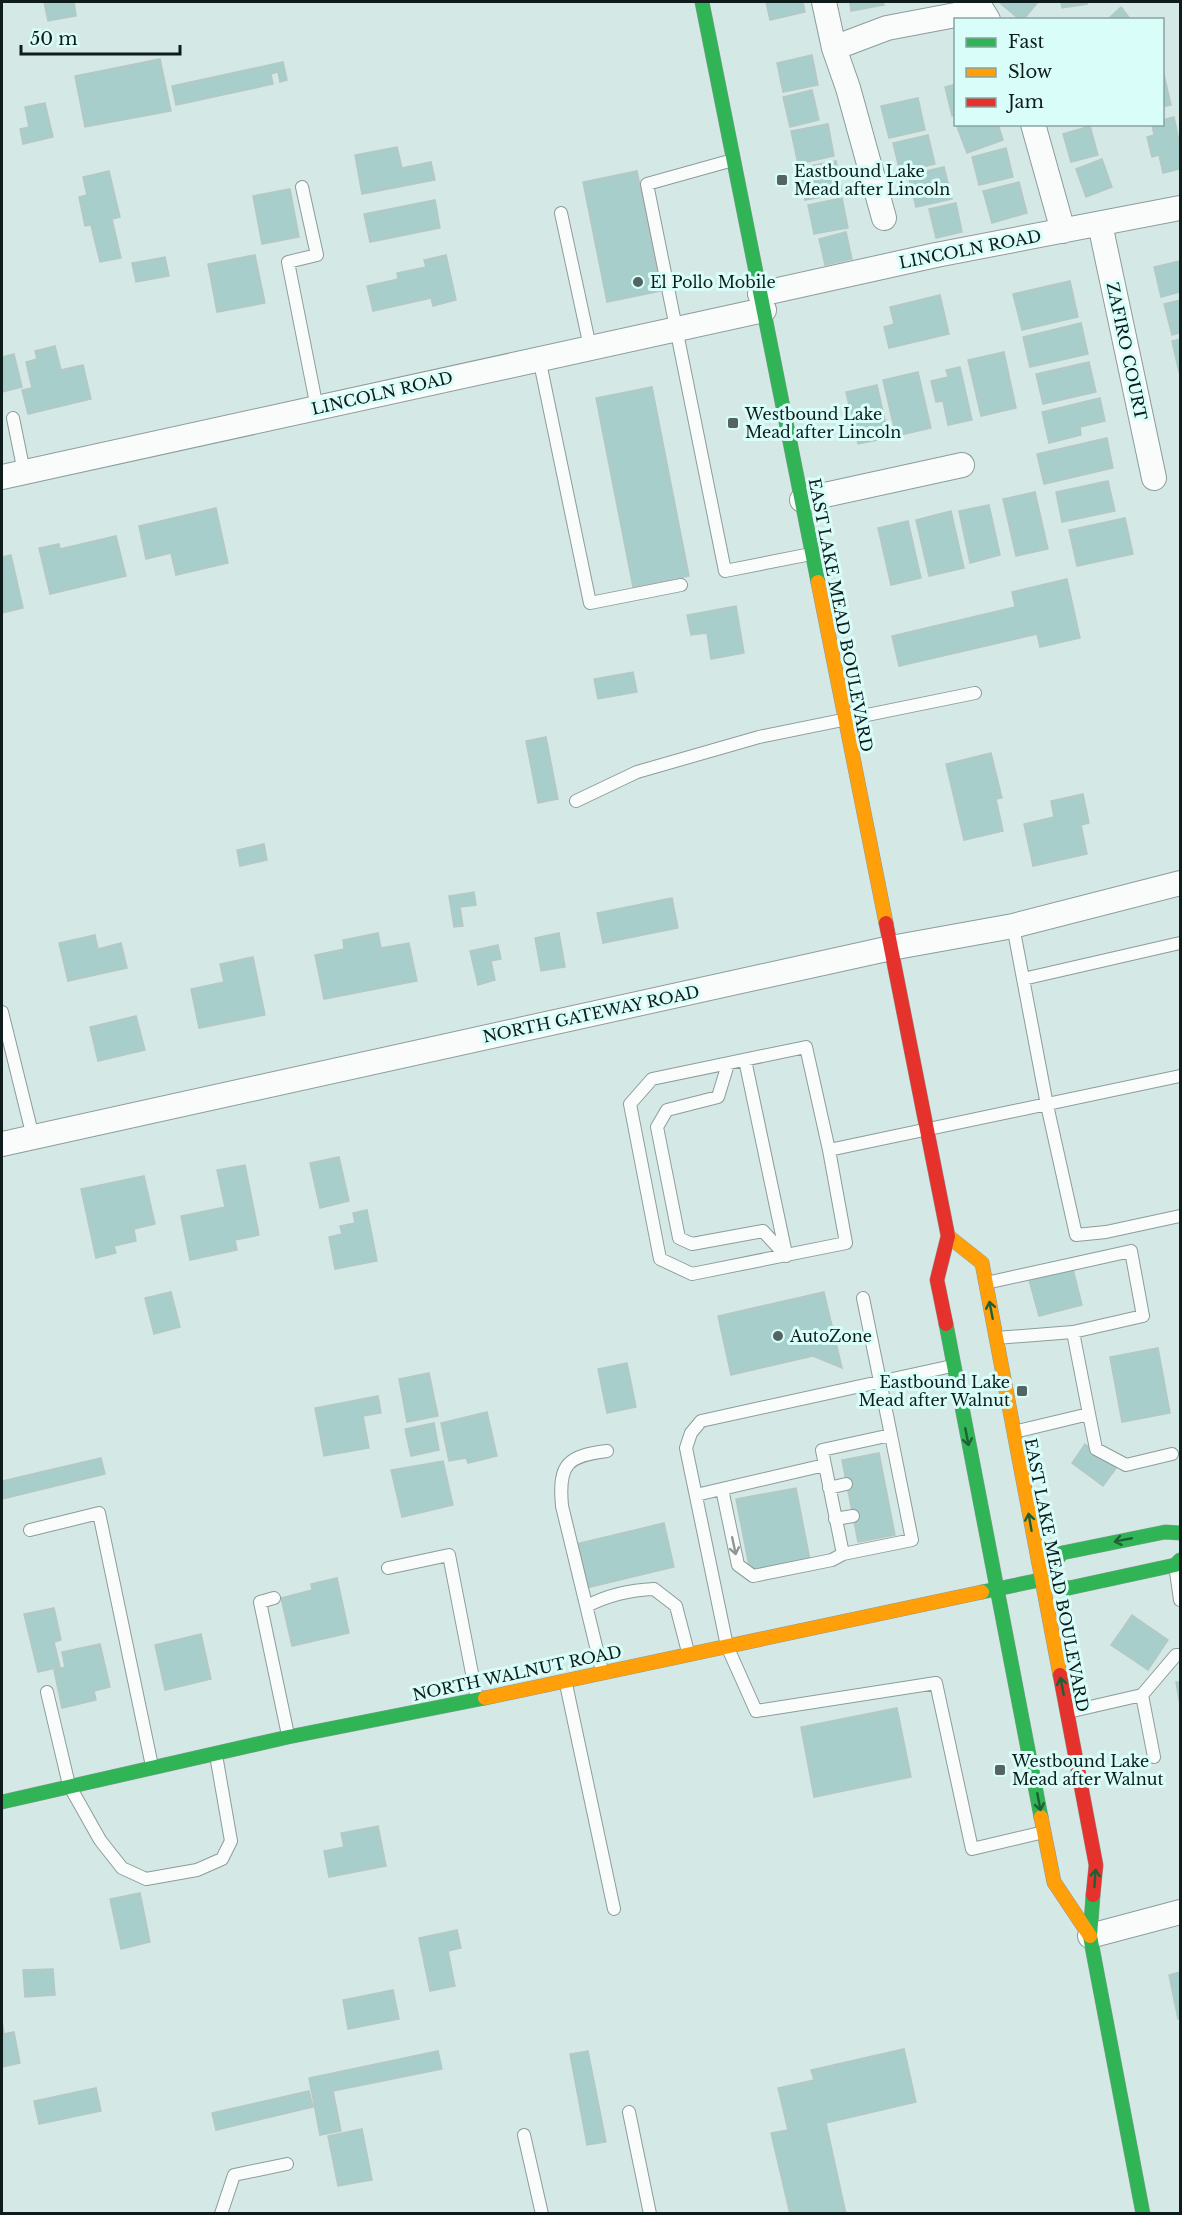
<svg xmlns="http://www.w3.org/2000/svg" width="1182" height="2215" viewBox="0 0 1182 2215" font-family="'Libre Baskerville',serif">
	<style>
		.building { fill: #a7ceca; stroke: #b6c7c4; stroke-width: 1.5 }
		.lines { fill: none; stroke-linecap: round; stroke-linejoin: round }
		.lane-casing { stroke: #8c9c9a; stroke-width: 14 }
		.street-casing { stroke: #8c9c9a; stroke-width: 26 }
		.fast-casing { stroke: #8c9c9a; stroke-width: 15 }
		.slow-casing { stroke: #8c9c9a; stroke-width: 15 }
		.jam-casing { stroke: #8c9c9a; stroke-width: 15 }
		.lane { stroke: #f9fcfb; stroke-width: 12 }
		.street { stroke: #f9fcfb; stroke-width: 24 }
		.fast { stroke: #30b455; stroke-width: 14 }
		.slow { stroke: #ff9f0a; stroke-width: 14 }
		.jam { stroke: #e5322d; stroke-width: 14 }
		.oneway { stroke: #1d6035 }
		.oneway2 { stroke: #8f9796 }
		.poi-dot { fill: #536462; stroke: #d9fefa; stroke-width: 2 }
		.labels { text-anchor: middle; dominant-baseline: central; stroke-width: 6; stroke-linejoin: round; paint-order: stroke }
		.poi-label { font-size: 16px; fill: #0e1c1b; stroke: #d9fefa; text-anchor: start }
		.street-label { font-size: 16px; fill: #0e1c1b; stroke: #d9fefa }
	</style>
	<rect width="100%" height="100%" fill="#d4e9e6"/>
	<path class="building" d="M44,2H74L76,16L48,21Z
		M766,2H803L805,12L770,20Z
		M850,2H883L884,5L851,11Z
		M999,2H1038L1023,20H1020Z
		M1061,2H1087V4L1062,8Z
		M1121,7L1131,20H1107Z
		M812,55L818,85L783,92L777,63Z
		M160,59L171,111L85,127L75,76Z
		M283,62L287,80L280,82L278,72L271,74L273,84L176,105L172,86Z
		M1162,66L1171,105L1162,107Z
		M956,84V115L952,116L945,87Z
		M812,90L819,120L790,127L783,97Z
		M918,98L925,130L889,138L881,106Z
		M45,103L53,137L23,144L20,129L29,127L25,107Z
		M1174,117L1180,146V169L1163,173L1159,155L1152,157L1147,137L1154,135L1152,124H1162V120Z
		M828,124L834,156L798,164L791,131Z
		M956,124H998L1003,140L967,153Z
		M1090,126L1098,155L1071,162L1063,134Z
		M928,135L935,164L900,172L893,143Z
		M397,147L402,168L431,162L435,180L362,194L355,155Z
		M1006,148L1013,177L979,185L972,157Z
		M1102,159L1112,187L1086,197L1076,169Z
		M836,161L842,193L805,200L799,168Z
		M944,167L952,199L916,207L908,175Z
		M109,171L120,217L112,219L121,258L100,262L91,225L85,226L79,197L87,195L83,177Z
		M637,171L661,291L607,302L583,182Z
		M1019,182L1027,213L992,223L983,191Z
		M290,189L299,237L262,244L253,196Z
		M842,198L848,228L814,234L808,205Z
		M435,200L440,228L370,242L364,214Z
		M956,203L962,232L936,238L929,209Z
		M846,232L852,259L825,265L819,239Z
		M255,255L265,303L217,312L208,264Z
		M446,255L456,300L433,306L431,298L373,311L367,286L398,279L397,273L426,267L424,260Z
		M165,257L169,276L136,282L132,263Z
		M1180,261V292L1161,297L1154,267Z
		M1070,281L1078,317L1022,330L1013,294Z
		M940,295L949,334L889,348L884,327L894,324L890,307Z
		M1180,300V333L1172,335L1164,304Z
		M1081,323L1088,354L1030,367L1023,337Z
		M1180,339V372H1179L1172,341Z
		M55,346L61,370L83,365L91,399L28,414L22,390L32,388L26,362L37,359L35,351Z
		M1004,352L1016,408L981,416L968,360Z
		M14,354L22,387L2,392V357Z
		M1089,362L1096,392L1043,404L1036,374Z
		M960,367L972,420L948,425L943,401L936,402L931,381L948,377L946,370Z
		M918,372L931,428L896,436L883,380Z
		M877,385L889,438L858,444L846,392Z
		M652,387L689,576L633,587L596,398Z
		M1100,398L1105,421L1080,427L1081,435L1049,443L1042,412Z
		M1107,438L1113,468L1044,484L1037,454Z
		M1108,481L1115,511L1062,522L1056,492Z
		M1035,492L1048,549L1016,556L1003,499Z
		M989,505L1000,555L970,563L959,511Z
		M216,508L228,563L176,575L171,553L146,559L139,526Z
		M951,511L964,568L929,576L916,520Z
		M1125,518L1133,554L1077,566L1069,530Z
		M908,521L921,578L891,585L878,528Z
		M116,536L126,576L50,594L39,548L59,544L60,549Z
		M11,555L23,608L2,613V557Z
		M1067,579L1080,638L1040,647L1037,634L899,666L892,636L1015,607L1012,592Z
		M736,606L744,653L711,659L707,633L691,635L687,615Z
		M633,672L637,692L598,699L594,679Z
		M546,737L558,799L538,803L526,741Z
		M991,753L1002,798L996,799L1003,831L964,840L946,764Z
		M1083,794L1089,823L1081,825L1087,854L1033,866L1024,824L1054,817L1051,801Z
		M264,844L267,860L240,866L237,850Z
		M474,892L476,905L460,907L463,926L454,927L449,896Z
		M672,898L678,928L603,943L597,913Z
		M378,933L381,948L409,943L417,981L324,999L315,955L344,949L343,940Z
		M559,933L565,967L541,971L535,938Z
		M95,935L98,949L121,943L127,968L68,981L59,943Z
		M498,945L501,959L491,961L495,980L478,985L470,951Z
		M253,957L265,1015L199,1028L191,989L224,982L220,964Z
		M136,1016L145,1050L98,1061L90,1027Z
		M339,1157L349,1201L320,1208L310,1163Z
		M245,1165L259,1235L235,1240L237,1250L190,1260L181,1216L225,1207L217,1170Z
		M144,1176L155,1224L134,1229L136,1241L114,1246L116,1253L96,1258L81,1189Z
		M367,1210L377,1261L335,1269L329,1237L342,1234L340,1226L355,1223L353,1213Z
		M1073,1269L1082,1305L1039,1316L1029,1280Z
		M171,1292L180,1327L154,1334L145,1298Z
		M824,1292L842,1368L813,1356L731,1375L718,1316Z
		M1158,1348L1170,1413L1122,1422L1110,1357Z
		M627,1363L636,1407L607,1413L598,1369Z
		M429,1373L438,1416L407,1422L399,1379Z
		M378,1396L381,1413L363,1416L369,1448L324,1456L315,1408Z
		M487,1412L497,1456L468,1463L466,1458L449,1461L441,1423Z
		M434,1423L439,1450L411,1456L405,1429Z
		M1085,1444L1117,1467L1103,1486L1072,1463Z
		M879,1453L895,1535L858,1542L842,1460Z
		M101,1458L105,1474L2,1499V1481Z
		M443,1461L453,1505L402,1517L391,1470Z
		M796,1488L810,1560L750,1571L736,1499Z
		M664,1523L674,1567L586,1588L576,1544Z
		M337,1578L349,1633L292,1646L281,1598L312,1590L311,1584Z
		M54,1608L61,1640L54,1642L60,1667L38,1672L24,1614Z
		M1132,1615L1168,1640L1148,1670L1111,1645Z
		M201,1634L211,1679L165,1690L155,1645Z
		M100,1644L110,1687L94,1691L96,1700L62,1708L54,1670L65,1667L62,1652Z
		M1176,1682H1180V1705Z
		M897,1708L911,1777L814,1797L801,1727Z
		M378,1826L386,1866L329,1877L324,1851L344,1847L341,1833Z
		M140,1893L150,1942L121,1949L110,1899Z
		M457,1930L461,1948L448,1951L455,1986L430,1991L419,1938Z
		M53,1969L55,1995L25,1997L23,1970Z
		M1180,1972V2018L1178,2019L1169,1975Z
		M393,1990L399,2019L348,2029L343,2000Z
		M2,2020L4,2034L14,2032L20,2063L2,2067Z
		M904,2049L916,2102L826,2123L846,2214H790L771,2133L788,2130L778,2088L814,2080L811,2070Z
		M438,2051L442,2069L333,2091L341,2131L320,2135L309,2078Z
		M588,2051L606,2142L587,2145L570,2054Z
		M96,2088L101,2111L39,2124L34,2101Z
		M309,2091L313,2107L216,2130L212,2113Z
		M362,2129L372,2180L338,2186L328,2136Z"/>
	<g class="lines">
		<defs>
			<path id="lane" d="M733,160L647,184L725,571L811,554
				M302,187L317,255L288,262L317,408
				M561,213L590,347
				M539,358L590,603L681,585
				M13,418L24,472
				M576,801L637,772L759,737L975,693
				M1013,926L1047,1105L1076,1235L1106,1232L1180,1216
				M1023,979L1180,943
				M2,1012L33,1137
				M745,1060L786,1254
				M728,1064L718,1097L667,1110L657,1127L679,1238L692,1244L763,1231L786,1256
				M829,1150L806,1047L652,1079L630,1104L660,1259L692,1274L846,1243L829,1150L1180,1076
				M986,1283L1131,1251L1143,1316L1073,1332L1089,1414
				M863,1298L891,1435
				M996,1338L1073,1332
				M952,1366L701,1421L691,1433L686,1448L727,1646L756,1711L936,1683L972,1849L1044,1832
				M1014,1432L1089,1414L1096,1449L1126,1465L1172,1454
				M829,1488L846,1484
				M722,1489L738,1565L753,1576L832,1560L843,1554
				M696,1495L825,1465L822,1450L891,1435L912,1540L843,1554L825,1465
				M835,1519L853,1516
				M30,1530L99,1513L152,1766
				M1175,1565L1180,1600
				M388,1568L449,1555L477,1699
				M274,1598L260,1602L288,1735
				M587,1606C608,1595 630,1590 654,1589L676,1606L688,1652
				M602,1671L562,1506C558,1463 568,1456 607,1451
				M566,1684L614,1909
				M47,1692L69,1785L100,1840L122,1868L146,1879L197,1870L222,1859L231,1841L216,1755
				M1142,1695L1176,1655H1180
				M1068,1712L1142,1695L1154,1757
				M629,2112L650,2214
				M524,2135L542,2214
				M221,2214L234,2175L287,2164"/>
			<path id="street" d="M824,2L834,48L848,88L884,218
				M834,48L887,28L982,10L988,20
				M1033,124L1063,231
				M1100,224L1154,478
				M760,294L936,255L1180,208
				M2,477L764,310
				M802,500L962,465
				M2,1144L891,948L1013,926L1180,883
				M1090,1936L1180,1912"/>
			<path id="fast" d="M702,2L818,582
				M946,1324L1041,1817
				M1040,1580L1062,1553L1165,1532L1180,1533
				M982,1592L1040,1580L1069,1588L1175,1565L1180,1560
				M2,1802L288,1737L485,1698
				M1093,1895L1090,1936L1143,2214"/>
			<path id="slow" d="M818,582L886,923
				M948,1236L982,1263L1060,1675
				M485,1698L982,1592
				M1041,1817L1054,1882L1090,1936"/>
			<path id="jam" d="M886,923L948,1236L937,1280L946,1324
				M1060,1675L1096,1865L1093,1895"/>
		</defs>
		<use href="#lane" class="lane-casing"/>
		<use href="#street" class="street-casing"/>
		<use href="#fast" class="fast-casing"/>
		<use href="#slow" class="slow-casing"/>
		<use href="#jam" class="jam-casing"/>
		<use href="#lane" class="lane"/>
		<use href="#street" class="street"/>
		<use href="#fast" class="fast"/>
		<use href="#slow" class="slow"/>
		<use href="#jam" class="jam"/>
	</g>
	<defs><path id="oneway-shaft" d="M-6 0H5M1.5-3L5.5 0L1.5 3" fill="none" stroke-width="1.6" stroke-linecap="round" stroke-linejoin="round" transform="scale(1.5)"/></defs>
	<g class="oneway">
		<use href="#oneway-shaft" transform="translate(991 1310) rotate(-101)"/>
		<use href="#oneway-shaft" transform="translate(967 1437) rotate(79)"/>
		<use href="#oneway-shaft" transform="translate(1030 1522) rotate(-100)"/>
		<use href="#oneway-shaft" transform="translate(1123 1540) rotate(169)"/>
		<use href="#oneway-shaft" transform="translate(1062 1686) rotate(-101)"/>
		<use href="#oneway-shaft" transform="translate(1039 1802) rotate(79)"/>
		<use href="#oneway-shaft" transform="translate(1095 1878) rotate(-86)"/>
	</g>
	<use class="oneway2" href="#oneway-shaft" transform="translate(734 1546) rotate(78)"/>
	<g class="poi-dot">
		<rect x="776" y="174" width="12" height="12" rx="3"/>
		<circle cx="638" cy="282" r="6"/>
		<rect x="727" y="417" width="12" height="12" rx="3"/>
		<circle cx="778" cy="1336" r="6"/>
		<rect x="1016" y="1385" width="12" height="12" rx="3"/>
		<rect x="994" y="1764" width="12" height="12" rx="3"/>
	</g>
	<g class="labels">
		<g class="poi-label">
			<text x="794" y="171">Eastbound Lake<tspan x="794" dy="18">Mead after Lincoln</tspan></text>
			<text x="650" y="282">El Pollo Mobile</text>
			<text x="745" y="414">Westbound Lake<tspan x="745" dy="18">Mead after Lincoln</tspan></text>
			<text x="790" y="1336">AutoZone</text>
			<text x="1010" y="1382" text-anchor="end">Eastbound Lake<tspan x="1010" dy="18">Mead after Walnut</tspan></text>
			<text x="1012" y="1761">Westbound Lake<tspan x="1012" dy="18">Mead after Walnut</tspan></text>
		</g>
		<g class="street-label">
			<text transform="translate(970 249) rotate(-11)">LINCOLN ROAD</text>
			<text transform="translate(1127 351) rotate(78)">ZAFIRO COURT</text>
			<text transform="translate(382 393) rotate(-13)">LINCOLN ROAD</text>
			<text transform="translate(841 615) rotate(79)">EAST LAKE MEAD BOULEVARD</text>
			<text transform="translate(591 1014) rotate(-12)">NORTH GATEWAY ROAD</text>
			<text transform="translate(1057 1575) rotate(79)">EAST LAKE MEAD BOULEVARD</text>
			<text transform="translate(517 1673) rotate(-12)">NORTH WALNUT ROAD</text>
		</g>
	</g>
	<rect width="1182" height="2215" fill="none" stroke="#0e1c1b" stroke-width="6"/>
	<rect x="954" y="18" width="210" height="108" fill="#d9fefa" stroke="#88a4a1" stroke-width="1.5"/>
	<rect x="966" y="38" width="30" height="9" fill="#30b455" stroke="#88a4a1" stroke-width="1.5"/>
	<text x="1008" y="48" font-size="18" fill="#0e1c1b">Fast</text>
	<rect x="966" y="68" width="30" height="9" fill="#ff9f0a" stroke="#88a4a1" stroke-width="1.5"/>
	<text x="1008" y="78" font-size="18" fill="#0e1c1b">Slow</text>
	<rect x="966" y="98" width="30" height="9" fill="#e5322d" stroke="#88a4a1" stroke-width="1.5"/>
	<text x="1008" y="108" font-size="18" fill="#0e1c1b">Jam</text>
	<path d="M21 45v9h159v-9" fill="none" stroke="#0e1c1b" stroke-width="3"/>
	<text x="30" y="45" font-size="18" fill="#0e1c1b" stroke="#d9fefa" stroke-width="4.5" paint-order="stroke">50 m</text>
</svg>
